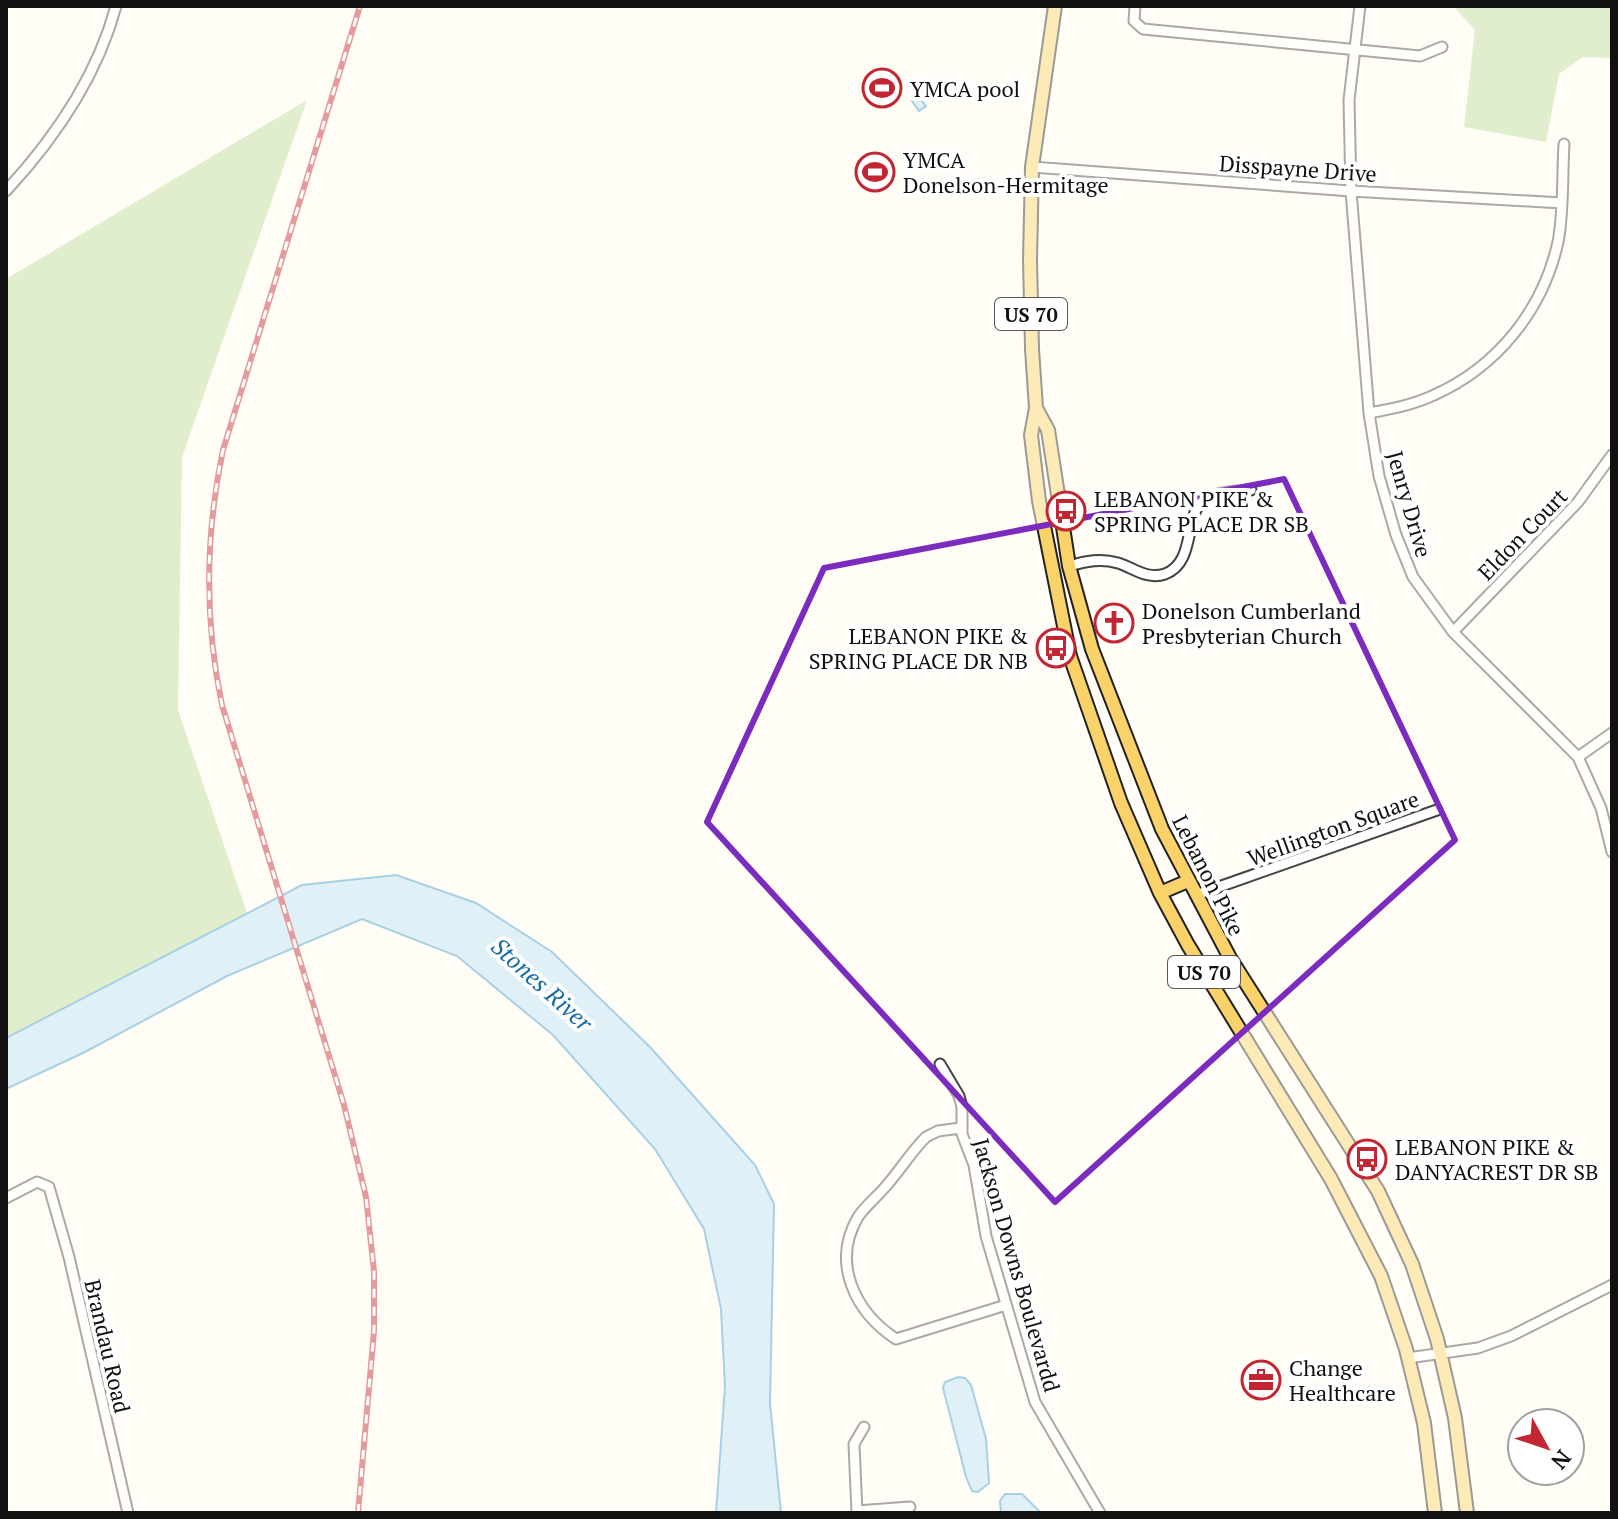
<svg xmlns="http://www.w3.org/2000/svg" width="1618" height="1519" viewBox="0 0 1618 1519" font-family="'PT Serif',serif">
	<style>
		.forest { fill: #bbdc9c }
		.water { fill: #b9e2f7; stroke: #3e9acf; stroke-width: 2 }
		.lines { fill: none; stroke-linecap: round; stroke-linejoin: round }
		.minor-casing { stroke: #444; stroke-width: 13 }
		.major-casing { stroke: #222; stroke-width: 16 }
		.minor { stroke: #fff; stroke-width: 9 }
		.major { stroke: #f9d26a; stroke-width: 12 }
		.rail-casing { stroke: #c42532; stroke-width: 6 }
		.rail { stroke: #fff; stroke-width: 3; stroke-dasharray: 9; stroke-linecap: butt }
		.marked { fill: none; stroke: #7b2cbf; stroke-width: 6; stroke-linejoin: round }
		.labels { text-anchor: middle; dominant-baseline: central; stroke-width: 8; stroke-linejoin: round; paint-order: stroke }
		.shield { fill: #fff; stroke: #585858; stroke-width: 2 }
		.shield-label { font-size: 20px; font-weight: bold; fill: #111 }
		.poi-label { font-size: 22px; fill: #111; stroke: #fff; text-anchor: start }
		.street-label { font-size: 22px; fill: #111; stroke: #fff }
		.water-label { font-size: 24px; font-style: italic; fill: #176ca6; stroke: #fff }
	</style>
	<rect width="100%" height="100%" fill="#fffdf5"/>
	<path class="forest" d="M1453,6H1612V58L1583,57L1559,74L1546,142L1464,127L1475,30Z
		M307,100L182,457L178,710L247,913L6,1038V279Z"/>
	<path class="water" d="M867,78L900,82L897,101L865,95Z
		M923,79L928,86L921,91L920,99L926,106L919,111L912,101L914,87Z
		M396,875L476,903L552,952L650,1047L755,1165L774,1204L770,1403L781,1513H716L725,1386L721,1309L704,1229L655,1149L553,1035L457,956L362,919L227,976L83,1053L6,1089V1038L302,885Z
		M958,1377L965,1378L971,1385L986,1439L989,1483L978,1492L972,1491L966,1477L943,1388L945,1382Z
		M1005,1494H1022L1041,1513H1001L1000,1501Z"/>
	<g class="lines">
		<defs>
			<path id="minor" d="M1135,6L1134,21L1143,29L1420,56L1442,47
				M1360,6L1349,100L1351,191L1369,413L1379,476L1396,535L1413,577L1453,632L1578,757L1601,808L1612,852
				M1032,167L1351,191L1562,203
				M6,191C56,137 97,77 116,6
				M1369,413C1391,409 1413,405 1434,395C1497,367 1543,310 1558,242C1564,211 1562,176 1564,144
				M1069,566C1086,561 1101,558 1118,563C1134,568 1147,580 1165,574C1199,561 1181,509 1209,497C1222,491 1237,491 1251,490
				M1453,632L1578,502L1612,455
				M1578,757L1612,733
				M1196,895L1437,810
				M940,1064L959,1096L962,1107V1134L974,1165L986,1236L1035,1402L1100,1513
				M961,1128L938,1131L926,1137C911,1152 901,1169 887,1185C878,1196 866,1205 858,1217C831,1263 855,1312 896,1339L1006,1305
				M6,1198L37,1182L49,1187L69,1257L128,1513
				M1408,1358L1478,1348L1511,1336L1612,1285
				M857,1511L910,1507
				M857,1513L854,1444L864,1427"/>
			<path id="major" d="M1055,6L1032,167L1030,260L1032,349L1036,408L1031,435L1039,501L1070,656L1121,803L1160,893L1188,945L1331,1179L1381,1276L1406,1349L1424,1423L1435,1513
				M1036,408L1048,430L1069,566L1092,649L1162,829L1230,958L1378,1191L1412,1264L1437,1339L1455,1418L1467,1513
				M1160,893L1188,881"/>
		</defs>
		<use href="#minor" class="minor-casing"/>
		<use href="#major" class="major-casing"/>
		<use href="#minor" class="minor"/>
		<use href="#major" class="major"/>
		<defs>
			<path id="rail" d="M358,1513L374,1331V1271L366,1197L344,1105L222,705C204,619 205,536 223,450L360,6"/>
		</defs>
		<use href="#rail" class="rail-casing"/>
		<use href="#rail" class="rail"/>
	</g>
	<path d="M0 0H1618V1519H0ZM1284,479L1455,840L1055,1202L707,822L824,568Z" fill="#fffdf5" fill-opacity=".55" fill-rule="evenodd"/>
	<path class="marked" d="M1284,479L1455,840L1055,1202L707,822L824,568Z"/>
	<defs>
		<symbol id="stadium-ring" viewBox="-11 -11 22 22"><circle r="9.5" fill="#fff" stroke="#c42532" stroke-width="1.5"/><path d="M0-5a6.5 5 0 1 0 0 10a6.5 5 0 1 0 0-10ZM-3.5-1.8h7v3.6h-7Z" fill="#c42532"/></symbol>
		<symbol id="bus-ring" viewBox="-11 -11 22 22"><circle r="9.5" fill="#fff" stroke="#c42532" stroke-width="1.5"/><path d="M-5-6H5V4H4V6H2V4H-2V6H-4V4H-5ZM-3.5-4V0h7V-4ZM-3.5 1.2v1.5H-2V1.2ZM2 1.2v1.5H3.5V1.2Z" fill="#c42532"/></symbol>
		<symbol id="church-ring" viewBox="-11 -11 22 22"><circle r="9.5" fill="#fff" stroke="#c42532" stroke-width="1.5"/><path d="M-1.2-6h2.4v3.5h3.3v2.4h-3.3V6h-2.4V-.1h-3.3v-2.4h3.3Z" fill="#c42532"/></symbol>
		<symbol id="office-ring" viewBox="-11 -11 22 22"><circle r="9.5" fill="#fff" stroke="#c42532" stroke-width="1.5"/><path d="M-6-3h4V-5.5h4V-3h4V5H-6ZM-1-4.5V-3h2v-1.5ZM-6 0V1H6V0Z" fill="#c42532"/></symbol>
	</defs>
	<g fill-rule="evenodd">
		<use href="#stadium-ring" x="860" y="66" width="44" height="44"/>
		<use href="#stadium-ring" x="853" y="150" width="44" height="44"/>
		<use href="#bus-ring" x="1044" y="489" width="44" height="44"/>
		<use href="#church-ring" x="1092" y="601" width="44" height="44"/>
		<use href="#bus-ring" x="1034" y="626" width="44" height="44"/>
		<use href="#bus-ring" x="1345" y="1137" width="44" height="44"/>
		<use href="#office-ring" x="1239" y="1358" width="44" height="44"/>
	</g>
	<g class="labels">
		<g class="shield">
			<rect x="995" y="298" width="72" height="32" rx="6"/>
			<rect x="1168" y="956" width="72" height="32" rx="6"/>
		</g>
		<g class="shield-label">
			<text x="1031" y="314">US 70</text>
			<text x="1204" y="972">US 70</text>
		</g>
		<g class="poi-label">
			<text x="910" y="88">YMCA pool</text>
			<text x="903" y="159">YMCA<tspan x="903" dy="25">Donelson-Hermitage</tspan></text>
			<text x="1094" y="498">LEBANON PIKE &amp;<tspan x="1094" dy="25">SPRING PLACE DR SB</tspan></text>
			<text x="1142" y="610">Donelson Cumberland<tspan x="1142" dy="25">Presbyterian Church</tspan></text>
			<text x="1028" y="635" text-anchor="end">LEBANON PIKE &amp;<tspan x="1028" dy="25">SPRING PLACE DR NB</tspan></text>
			<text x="1395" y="1146">LEBANON PIKE &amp;<tspan x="1395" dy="25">DANYACREST DR SB</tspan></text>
			<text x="1289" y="1367">Change<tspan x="1289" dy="25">Healthcare</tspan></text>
		</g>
		<g class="street-label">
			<text transform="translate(1298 168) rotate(4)">Disspayne Drive</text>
			<text transform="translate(1410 504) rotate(74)">Jenry Drive</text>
			<text transform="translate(1522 534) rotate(-46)">Eldon Court</text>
			<text transform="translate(1333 828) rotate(-20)">Wellington Square</text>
			<text transform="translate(1209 875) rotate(63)">Lebanon Pike</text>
			<text transform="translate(1017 1265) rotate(74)">Jackson Downs Boulevardd</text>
			<text transform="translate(108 1346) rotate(77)">Brandau Road</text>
		</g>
		<g class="water-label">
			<text transform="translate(542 984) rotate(42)">Stones River</text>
		</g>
	</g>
	<rect width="1618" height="1519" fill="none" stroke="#111111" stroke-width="16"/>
	<g transform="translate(1546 1447) rotate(130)"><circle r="38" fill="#ffffff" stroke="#a0a0a0" stroke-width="2"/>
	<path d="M0-6L14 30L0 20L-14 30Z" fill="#c42532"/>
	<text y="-12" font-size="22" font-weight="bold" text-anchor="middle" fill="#111111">N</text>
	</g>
</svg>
